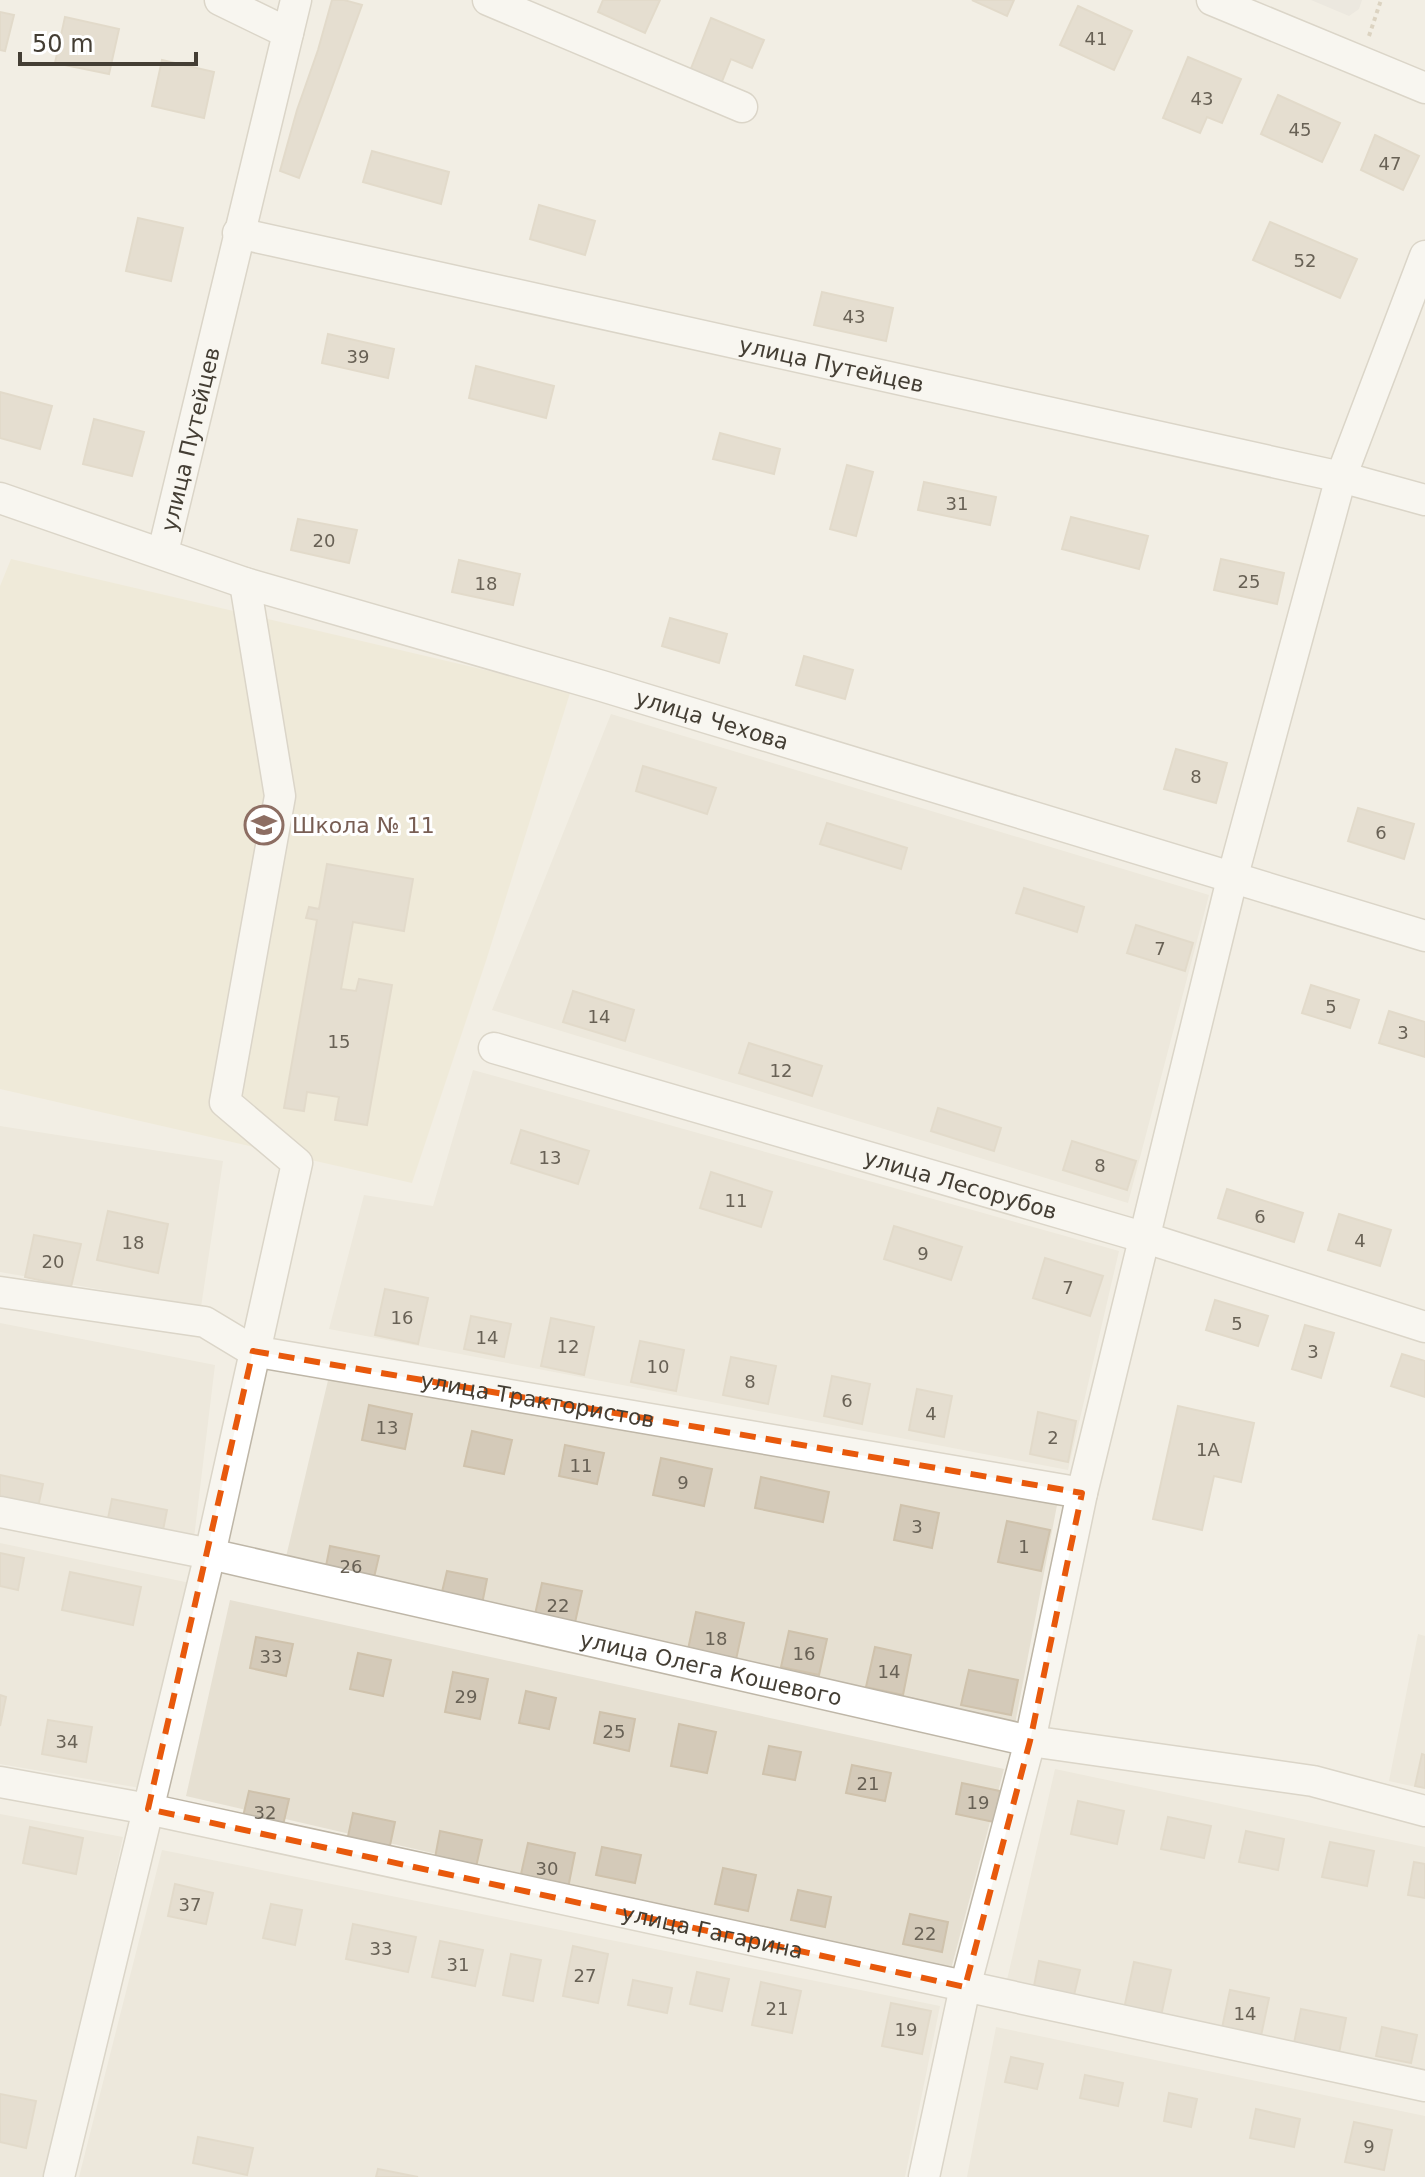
<svg xmlns="http://www.w3.org/2000/svg" width="1425" height="2177" viewBox="0 0 1425 2177" font-family="'DejaVu Sans',sans-serif">
	<style>
		.residential { fill: #e6e0d2 }
		.industrial { fill: #e4dfd9 }
		.education { fill: #ece4cd }
		.building { fill: #d4cab9; stroke: #cfc2ac; stroke-width: 2 }
		.lines { fill: none; stroke-linecap: round; stroke-linejoin: round }
		.minor-casing { stroke: #beb6a7; stroke-width: 33 }
		.path { stroke: #c0b298; stroke-width: 4; stroke-dasharray: 4 4; stroke-linecap: butt }
		.minor { stroke: #fff; stroke-width: 30 }
		.marked { fill: none; stroke: #e8590c; stroke-width: 6; stroke-dasharray: 16 10; stroke-linejoin: round }
		.labels { text-anchor: middle; dominant-baseline: central; stroke-width: 6; stroke-linejoin: round; paint-order: stroke }
		.number-label { font-size: 18px; fill: #686155 }
		.street-label { font-size: 22px; fill: #443e34; stroke: #fff }
		.education-label { font-size: 22px; fill: #785e54; stroke: #fff; text-anchor: start }
	</style>
	<rect width="100%" height="100%" fill="#f2eee4"/>
	<path class="residential" d="M611,714L1209,895L1128,1203L492,1010Z
		M473,1070L1119,1251L1068,1470L329,1329L364,1195L433,1206Z
		M0,1126L223,1161L201,1307L0,1272Z
		M0,1323L215,1365L193,1546L0,1505Z
		M330,1372L1058,1500L1015,1724L285,1561Z
		M0,1543L190,1583L140,1788L0,1764Z
		M230,1600L1004,1769L950,1973L186,1796Z
		M1418,1634L1425,1636V1789L1389,1781Z
		M1055,1769L1425,1847V2072L1007,1980Z
		M0,1814L123,1837L49,2177H0Z
		M162,1850L940,2006L905,2177H79Z
		M996,2027L1425,2116V2177H967Z"/>
	<path class="industrial" d="M1311,0H1362L1359,9L1349,16Z"/>
	<path class="education" d="M11,559L571,690L486,961L412,1183L0,1089V586Z"/>
	<path class="building" d="M332,0H344L362,5L299,178L280,171L297,110L318,50Z
		M603,0H660L645,33L598,12Z
		M972,0H1014L1007,16Z
		M1078,6L1132,31L1114,70L1060,45Z
		M0,12L14,15L5,51L0,50Z
		M65,17L119,29L109,74L55,63Z
		M711,18L764,40L752,68L731,59L721,84L690,71Z
		M1188,57L1241,79L1222,123L1207,117L1200,133L1163,118Z
		M162,60L214,72L204,118L152,106Z
		M1278,95L1340,123L1322,162L1261,134Z
		M1375,135L1419,156L1403,190L1361,170Z
		M372,151L449,172L441,204L363,182Z
		M539,205L595,221L585,255L530,239Z
		M138,218L183,228L171,281L126,271Z
		M1270,222L1357,259L1340,298L1253,260Z
		M822,292L893,308L886,341L814,325Z
		M328,334L394,349L388,378L322,363Z
		M476,366L554,386L546,418L469,398Z
		M0,392L52,406L40,449L0,438Z
		M94,419L144,432L132,476L83,464Z
		M720,433L780,449L774,474L713,459Z
		M847,465L873,472L856,536L830,529Z
		M924,482L996,497L990,525L918,510Z
		M1071,517L1148,536L1139,569L1062,549Z
		M298,519L357,530L349,563L291,550Z
		M1221,559L1284,573L1277,604L1214,590Z
		M459,560L520,574L513,605L452,592Z
		M670,618L727,634L719,663L662,646Z
		M804,656L853,670L845,699L796,685Z
		M1176,749L1227,763L1216,803L1164,789Z
		M643,766L716,788L707,814L636,791Z
		M1358,808L1414,824L1404,859L1348,841Z
		M827,823L907,848L901,869L820,844Z
		M327,864L413,879L404,931L353,922L341,989L356,991L359,979L392,985L367,1125L335,1120L339,1097L307,1092L304,1111L284,1108L317,920L306,918L309,907L319,909Z
		M1024,888L1084,907L1077,932L1016,913Z
		M1136,925L1193,943L1185,971L1127,953Z
		M1311,985L1359,1000L1350,1028L1302,1013Z
		M573,991L634,1010L625,1041L563,1022Z
		M1389,1011L1425,1022V1057L1379,1043Z
		M749,1043L822,1066L812,1096L739,1073Z
		M938,1108L1001,1128L994,1151L931,1131Z
		M521,1130L589,1151L578,1184L511,1163Z
		M1072,1141L1136,1161L1127,1190L1063,1170Z
		M711,1172L772,1192L761,1227L700,1208Z
		M1227,1189L1303,1213L1294,1242L1218,1218Z
		M108,1211L168,1224L158,1273L97,1260Z
		M1339,1214L1391,1230L1380,1266L1328,1250Z
		M894,1226L962,1247L951,1280L884,1259Z
		M34,1235L81,1244L71,1287L25,1277Z
		M1045,1258L1103,1276L1090,1316L1033,1298Z
		M385,1289L428,1298L418,1344L375,1335Z
		M1215,1300L1268,1316L1258,1346L1206,1330Z
		M471,1316L511,1324L504,1357L464,1349Z
		M551,1318L594,1327L584,1375L541,1366Z
		M1305,1325L1334,1333L1321,1378L1292,1369Z
		M640,1341L684,1350L676,1391L631,1382Z
		M1402,1354L1425,1361V1397L1391,1386Z
		M731,1357L776,1366L768,1404L723,1395Z
		M832,1376L870,1384L862,1424L824,1416Z
		M917,1389L952,1396L944,1437L909,1430Z
		M369,1405L412,1414L405,1449L362,1440Z
		M1178,1406L1254,1423L1241,1482L1214,1476L1202,1530L1153,1519Z
		M1038,1412L1076,1421L1068,1462L1030,1454Z
		M472,1431L512,1440L504,1474L464,1466Z
		M565,1445L604,1453L597,1484L559,1476Z
		M661,1458L712,1469L704,1506L653,1495Z
		M0,1475L43,1484L35,1521L0,1513Z
		M761,1477L829,1492L823,1522L755,1508Z
		M112,1499L167,1510L160,1545L105,1533Z
		M901,1505L939,1513L932,1548L894,1540Z
		M1007,1521L1050,1530L1041,1571L998,1562Z
		M330,1546L379,1556L372,1586L324,1576Z
		M0,1553L24,1558L18,1590L0,1586Z
		M447,1571L487,1579L482,1604L441,1596Z
		M70,1572L141,1587L133,1625L62,1610Z
		M542,1583L582,1591L574,1627L534,1619Z
		M696,1612L744,1623L735,1664L687,1654Z
		M789,1631L827,1639L819,1675L781,1667Z
		M256,1637L293,1644L286,1676L250,1668Z
		M875,1647L911,1655L903,1695L866,1687Z
		M358,1653L391,1660L383,1696L350,1689Z
		M969,1670L1018,1680L1011,1715L961,1705Z
		M453,1672L488,1679L480,1719L445,1712Z
		M526,1691L556,1698L549,1729L519,1723Z
		M0,1695L6,1697L0,1726Z
		M600,1712L635,1719L629,1751L594,1743Z
		M48,1720L92,1727L86,1762L42,1754Z
		M679,1724L716,1732L707,1773L671,1766Z
		M769,1746L801,1752L795,1780L763,1774Z
		M1422,1754L1425,1755V1788L1415,1786Z
		M852,1765L891,1773L885,1801L846,1793Z
		M962,1783L1000,1791L994,1822L956,1814Z
		M249,1791L289,1799L281,1834L241,1825Z
		M1078,1801L1124,1811L1117,1844L1071,1834Z
		M353,1813L395,1822L389,1850L347,1841Z
		M1168,1817L1211,1826L1204,1858L1161,1849Z
		M30,1827L83,1838L76,1874L23,1863Z
		M440,1831L482,1840L476,1867L435,1858Z
		M1246,1831L1284,1839L1278,1870L1239,1862Z
		M1330,1842L1374,1851L1367,1886L1322,1877Z
		M528,1843L575,1853L567,1893L519,1883Z
		M602,1847L641,1855L635,1883L596,1875Z
		M1414,1862L1425,1864V1898L1408,1895Z
		M723,1868L756,1875L748,1911L715,1904Z
		M175,1884L213,1893L206,1924L168,1916Z
		M798,1890L831,1897L825,1927L791,1920Z
		M271,1904L302,1910L295,1945L263,1938Z
		M910,1914L948,1922L942,1952L903,1944Z
		M353,1924L416,1937L408,1972L346,1959Z
		M440,1941L483,1950L475,1986L432,1977Z
		M573,1946L608,1954L598,2003L563,1996Z
		M511,1954L541,1960L533,2001L503,1995Z
		M1039,1961L1080,1970L1074,1995L1034,1986Z
		M1134,1962L1171,1970L1161,2016L1124,2009Z
		M697,1972L729,1979L722,2011L690,2004Z
		M633,1980L672,1988L667,2013L628,2005Z
		M761,1982L801,1991L792,2033L752,2025Z
		M1230,1990L1269,1998L1261,2036L1222,2028Z
		M891,2003L931,2011L922,2054L882,2046Z
		M1301,2009L1346,2018L1339,2053L1294,2043Z
		M1382,2027L1417,2035L1411,2063L1376,2056Z
		M1011,2057L1043,2064L1037,2089L1005,2082Z
		M1085,2075L1123,2083L1118,2106L1080,2098Z
		M1169,2093L1197,2099L1191,2127L1164,2121Z
		M0,2094L36,2101L26,2148L0,2142Z
		M1256,2109L1300,2119L1294,2147L1250,2138Z
		M1354,2122L1392,2130L1384,2170L1345,2162Z
		M198,2137L253,2148L247,2175L193,2163Z
		M378,2169L418,2177H376Z"/>
	<g class="lines">
		<defs>
			<g id="minor">
				<path d="M220,0L288,33"/>
				<path d="M488,0L742,107"/>
				<path d="M1212,0L1425,88"/>
				<path id="s1" d="M238,233L1341,477L1425,500"/>
				<path id="s2" d="M0,498L245,583L602,686L1425,936"/>
				<path id="s3" d="M163,552L296,0"/>
				<path id="s4" d="M494,1048L1146,1238L1425,1327"/>
				<path id="s5" d="M0,1292L205,1322L253,1351L1082,1493"/>
				<path id="s6" d="M0,1512L210,1554L1030,1741L1313,1781L1425,1811"/>
				<path id="s7" d="M0,1782L148,1809L1425,2086"/>
				<path d="M59,2177L210,1554L297,1163L225,1102L280,796L245,583"/>
				<path d="M924,2177L965,1987L1030,1741L1082,1493L1232,879L1341,477L1425,256"/>
			</g>
		</defs>
		<use href="#minor" class="minor-casing"/>
		<path class="path" d="M1369,36L1381,0"/>
		<use href="#minor" class="minor"/>
	</g>
	<path d="M0 0H1425V2177H0ZM253,1351L1082,1493L1030,1741L965,1987L148,1809Z" fill="#f2eee4" fill-opacity=".55" fill-rule="evenodd"/>
	<path class="marked" d="M253,1351L1082,1493L1030,1741L965,1987L148,1809Z"/>
	<defs>
		<symbol id="school-ring" viewBox="-11 -11 22 22"><circle r="9.5" fill="#fff" stroke="#8d6e63" stroke-width="1.5"/><path d="M0-5L7-2L0 1L-7-2ZM-4 1L0 2.5L4 1V4Q0 6-4 4Z" fill="#8d6e63"/></symbol>
	</defs>
	<g fill-rule="evenodd">
		<use href="#school-ring" x="242" y="803" width="44" height="44"/>
	</g>
	<g class="labels">
		<g class="number-label">
			<text x="1096" y="38">41</text>
			<text x="1202" y="98">43</text>
			<text x="1300" y="129">45</text>
			<text x="1390" y="163">47</text>
			<text x="1305" y="260">52</text>
			<text x="854" y="316">43</text>
			<text x="358" y="356">39</text>
			<text x="957" y="503">31</text>
			<text x="324" y="540">20</text>
			<text x="1249" y="581">25</text>
			<text x="486" y="583">18</text>
			<text x="1196" y="776">8</text>
			<text x="1381" y="832">6</text>
			<text x="1160" y="948">7</text>
			<text x="1331" y="1006">5</text>
			<text x="599" y="1016">14</text>
			<text x="1403" y="1032">3</text>
			<text x="339" y="1041">15</text>
			<text x="781" y="1070">12</text>
			<text x="550" y="1157">13</text>
			<text x="1100" y="1165">8</text>
			<text x="736" y="1200">11</text>
			<text x="1260" y="1216">6</text>
			<text x="1360" y="1240">4</text>
			<text x="133" y="1242">18</text>
			<text x="923" y="1253">9</text>
			<text x="53" y="1261">20</text>
			<text x="1068" y="1287">7</text>
			<text x="402" y="1317">16</text>
			<text x="1237" y="1323">5</text>
			<text x="487" y="1337">14</text>
			<text x="568" y="1346">12</text>
			<text x="1313" y="1351">3</text>
			<text x="658" y="1366">10</text>
			<text x="750" y="1381">8</text>
			<text x="847" y="1400">6</text>
			<text x="931" y="1413">4</text>
			<text x="387" y="1427">13</text>
			<text x="1053" y="1437">2</text>
			<text x="1208" y="1449">1А</text>
			<text x="581" y="1465">11</text>
			<text x="683" y="1482">9</text>
			<text x="917" y="1526">3</text>
			<text x="1024" y="1546">1</text>
			<text x="351" y="1566">26</text>
			<text x="558" y="1605">22</text>
			<text x="716" y="1638">18</text>
			<text x="804" y="1653">16</text>
			<text x="271" y="1656">33</text>
			<text x="889" y="1671">14</text>
			<text x="466" y="1696">29</text>
			<text x="614" y="1731">25</text>
			<text x="67" y="1741">34</text>
			<text x="868" y="1783">21</text>
			<text x="978" y="1802">19</text>
			<text x="265" y="1812">32</text>
			<text x="547" y="1868">30</text>
			<text x="190" y="1904">37</text>
			<text x="925" y="1933">22</text>
			<text x="381" y="1948">33</text>
			<text x="458" y="1964">31</text>
			<text x="585" y="1975">27</text>
			<text x="777" y="2008">21</text>
			<text x="1245" y="2013">14</text>
			<text x="906" y="2029">19</text>
			<text x="1369" y="2146">9</text>
		</g>
		<g class="street-label">
			<text stroke="none"><textPath href="#s1" startOffset="608">улица Путейцев</textPath></text>
			<text stroke="none"><textPath href="#s3" startOffset="116">улица Путейцев</textPath></text>
			<text stroke="none"><textPath href="#s2" startOffset="746">улица Чехова</textPath></text>
			<text stroke="none"><textPath href="#s4" startOffset="486">улица Лесорубов</textPath></text>
			<text stroke="none"><textPath href="#s5" startOffset="552">улица Трактористов</textPath></text>
			<text stroke="none"><textPath href="#s6" startOffset="728">улица Олега Кошевого</textPath></text>
			<text stroke="none"><textPath href="#s7" startOffset="728">улица Гагарина</textPath></text>
		</g>
		<g class="education-label">
			<text x="292" y="825">Школа № 11</text>
		</g>
	</g>
	<path d="M20 52v12h176v-12" fill="none" stroke="#443e34" stroke-width="4"/>
	<text x="32" y="52" font-size="24" fill="#443e34" stroke="#ffffff" stroke-width="6" paint-order="stroke">50 m</text>
</svg>
